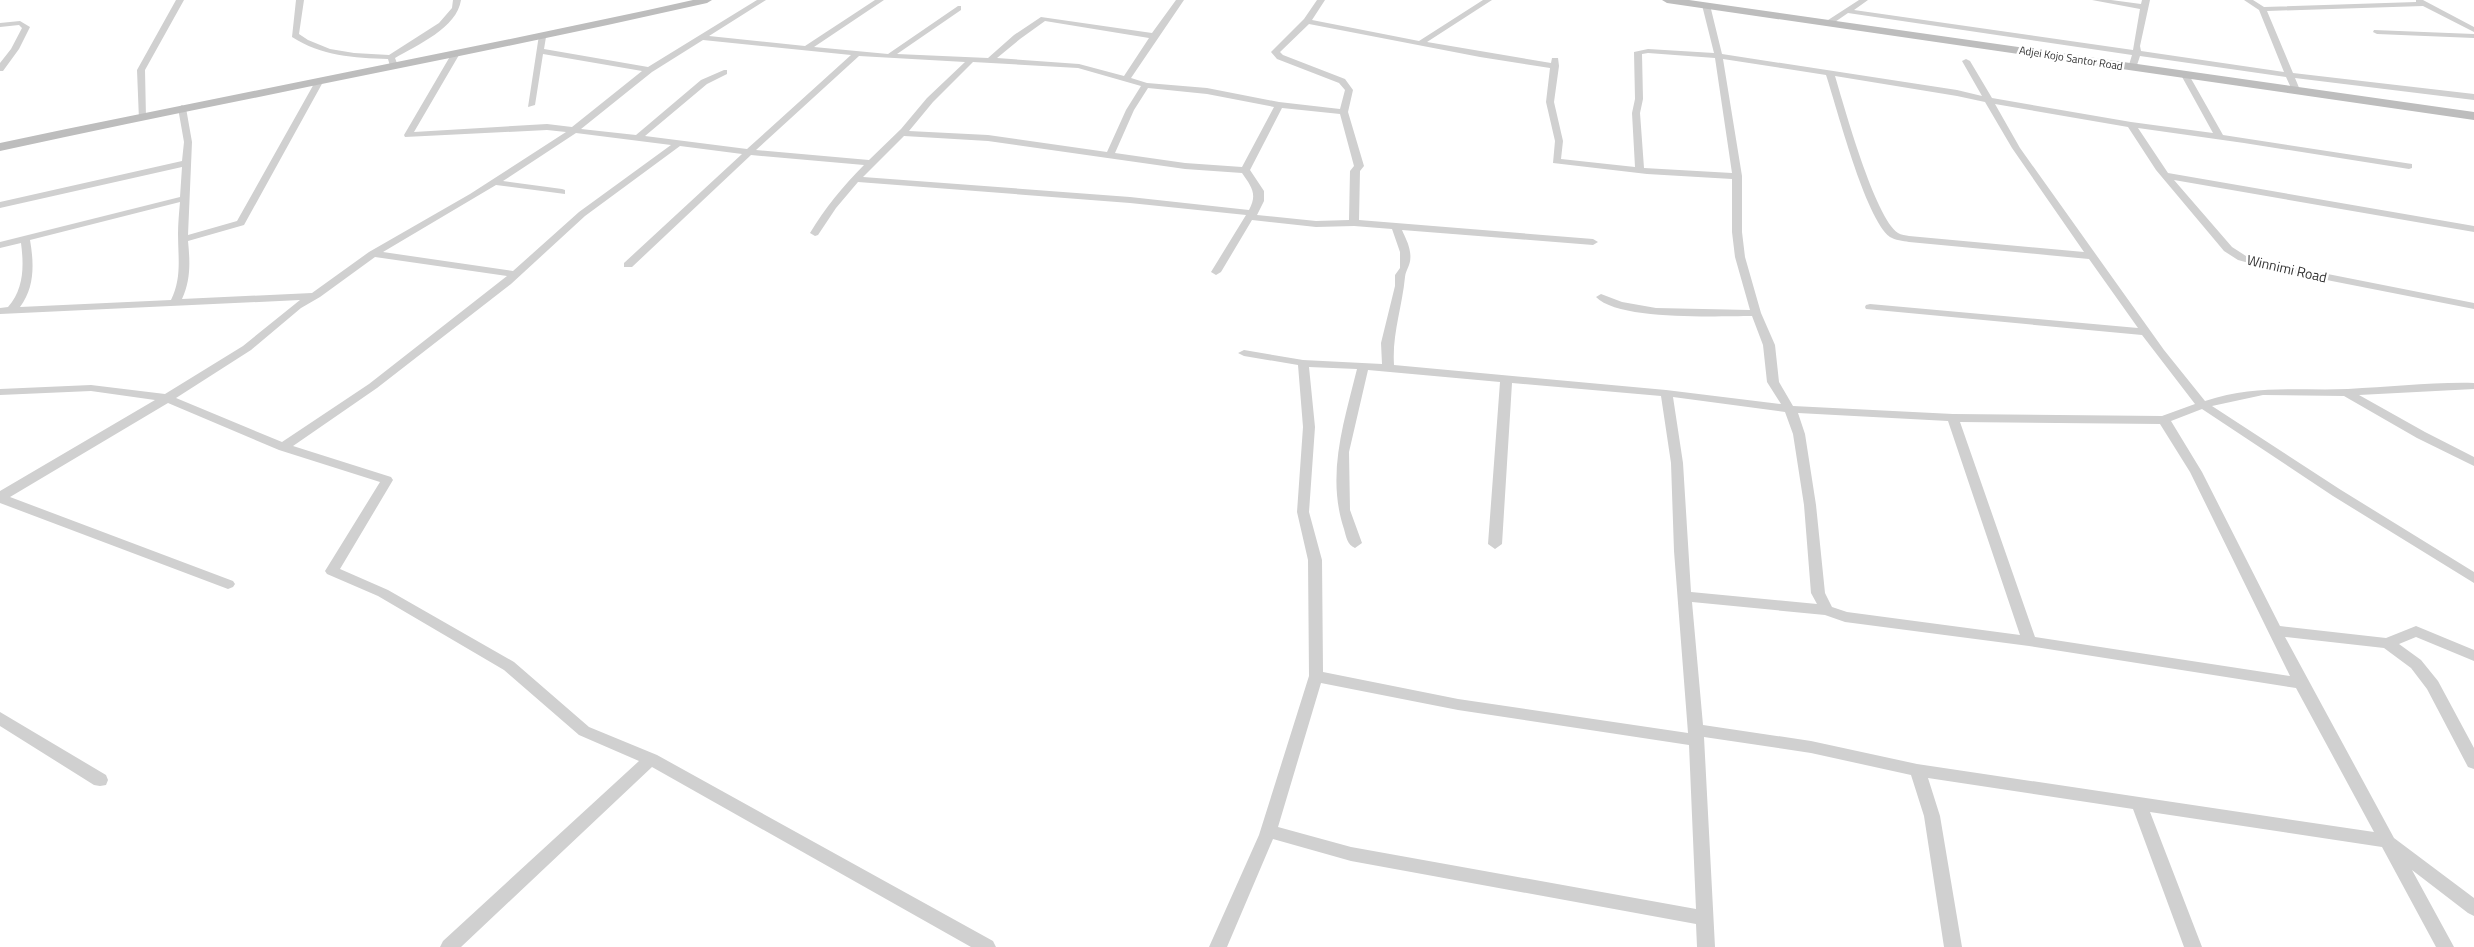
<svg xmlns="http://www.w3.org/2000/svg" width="2474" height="947" viewBox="0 0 2474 947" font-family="'Titillium Web',sans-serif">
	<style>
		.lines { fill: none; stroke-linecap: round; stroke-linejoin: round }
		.street { fill: #d0d0d0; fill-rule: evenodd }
		.secondary { fill: #bdbdbd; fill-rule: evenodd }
		.labels { text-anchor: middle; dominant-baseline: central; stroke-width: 5; stroke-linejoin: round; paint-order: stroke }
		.far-street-label { font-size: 11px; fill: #333; stroke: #fff }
		.street-label { font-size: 14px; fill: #333; stroke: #fff }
	</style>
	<rect width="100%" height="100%" fill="#fff"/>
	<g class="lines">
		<path class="street" d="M176,0H184L145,70L146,118L139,120L137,70Z
			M296,0H304L299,34L308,40L330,49L354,53L389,55L439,23L452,8L453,0H461C457,28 417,45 395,58L398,66L394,68L390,66L388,59C354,58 321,56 292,37Z
			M757,0H766L709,36L805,46L875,0H884L814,47L888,54L958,6H961V10L897,54L988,58L1014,35L1041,17L1152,33L1176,0H1184L1131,78L1147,83L1207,88L1279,102L1340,109L1345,90L1339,83L1277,59L1271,52L1304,19L1317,0H1325L1312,20L1419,41L1483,0H1492L1427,42L1551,63L1552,58H1558L1559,66L1554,102L1563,141L1561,159L1635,167L1632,113L1635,99L1634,52L1648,49L1714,53L1702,5L1706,3L1710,5L1722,54L1957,90L1982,96L1962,61L1966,59L1970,61L1992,98L2131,122L2213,133L2181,75L2185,73L2189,75L2223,135L2412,164V168L2409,169L2244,143L2138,128L2168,173L2474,226V232L2174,180L2232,247L2246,256L2272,263L2474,303V309L2271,269L2238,260L2224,251L2156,170L2128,127L1995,104L2020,148L2164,350L2205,401C2256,384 2297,391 2348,389C2390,387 2432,382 2474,383V389L2359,395L2425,432L2474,457V466L2417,438L2344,396L2263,395L2212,406L2341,490L2474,572V583L2333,496L2202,409L2171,421L2202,472L2280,626L2386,638L2416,626L2474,650V661L2416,637L2399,644L2421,660L2438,681L2474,748V769L2468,767L2427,689L2411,668L2384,648L2285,637L2394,838L2474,898V916L2468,913L2412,870L2454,947H2436L2382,847L2150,812L2202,947H2184L2133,809L1928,778L1940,816L1962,947H1944L1924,816L1911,775L1811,753L1704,737L1715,947H1697L1696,924L1351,861L1273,839L1227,947H1209L1259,835L1309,676L1308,560L1297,512L1303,427L1298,365L1244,356L1238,353L1244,350L1303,360L1382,364L1381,343L1395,286V275L1400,268V252L1392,229L1354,226L1316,227L1252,220L1221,272L1216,275L1211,272L1246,215L1130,203L858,182L836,208L818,235L815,236L810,233C825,208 843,186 864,165L751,155L632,267H624V263L742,154L680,146L585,216L511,284L377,388L293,446L391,477L393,480L340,569L388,590L514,662L589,727L657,755L993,941L996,947H971L652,767L461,947H440L443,941L639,761L579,735L504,670L378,596L327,574L325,571L380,482L279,450L168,403L10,497L233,581L235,584L233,587L228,589L0,503V491L155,400L91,391L0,395V389L91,385L165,394L243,346L300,300L0,314V308L8,307C24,289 24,266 21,243L0,248V242L180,197L182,167L0,208V202L182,161L184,142L178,108L182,105L186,108L192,142L188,235L237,221L315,82L322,80L323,82L244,225L188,241C190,261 191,280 182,299L312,293L369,252L470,194L566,132L547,130L405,137L404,135L452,53L459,55L414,132L547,124L572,127L642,71L543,54L535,105L528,107L539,35L546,37L544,49L648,67ZM1045,21L1149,38L1124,76L1079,64L997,58L1020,39ZM1309,24L1480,57L1550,68L1546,102L1555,141L1553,163L1647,174L1732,179V232L1735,257L1750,310L1656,308L1622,302L1601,294L1596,297C1619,321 1718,316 1752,316L1763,345L1767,382L1781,404L1666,390L1394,365C1392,334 1402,308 1405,277C1406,268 1412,265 1410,252C1409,244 1405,237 1402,230L1593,245L1598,242L1593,239L1359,220L1360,171L1364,166L1348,112L1353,90L1345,79L1283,55L1280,52ZM703,40L851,55L747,149L645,136L707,84L727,74V70H724L701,80L636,135L581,129L652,72ZM1648,53L1715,58L1732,173L1644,168L1640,113L1643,99L1642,54ZM859,56L965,62L927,98L901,129L869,160L756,150ZM1723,59L1826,75C1837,108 1865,218 1890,237C1895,240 1903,241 1909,242L2089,259L2138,328L1870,304L1866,305L1865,307L1866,309L2142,335L2195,404L2162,416L1953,414L1793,406L1779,382L1775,345L1761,313L1745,257L1742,232V176ZM973,62L1078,68L1141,86L1126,110L1107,152L988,135L909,131L933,102ZM1835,76L1957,96L1985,102L2012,148L2084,252L1909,236C1906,235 1901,235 1898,233C1875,218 1844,106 1835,76ZM1148,88L1207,94L1274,107L1242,167L1185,163L1115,153L1134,110ZM1282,108L1340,114L1354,166L1350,171L1349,220L1316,221L1257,215L1264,201V191L1250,170ZM576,133L671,145L579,212L513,271L383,252L496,185L565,194V190L562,189L503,181ZM904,136L988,141L1185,169L1242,173C1251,186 1258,194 1249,210L1130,197L863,177ZM180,202C179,213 178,224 178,234C178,257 182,278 171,300L20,307C35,287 34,263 30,240ZM375,257L507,276L369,384L282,442L176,398L251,350L301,308L320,297ZM1309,367L1357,369C1344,422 1326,475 1344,529C1346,536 1347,545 1355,548L1362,543L1350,510L1349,452L1368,370L1500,382L1488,544L1495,549L1502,544L1512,383L1661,396L1671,463L1674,551L1688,733L1458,699L1323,672L1322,560L1309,512L1315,427ZM1673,397L1785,412L1793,434L1804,505L1811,593L1817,604L1691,592L1683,463ZM1798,413L1948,421L2020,635L1847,612L1832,607L1825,593L1816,505L1805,434ZM1960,422L2160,424L2190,472L2290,676L2035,637ZM1692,602L1825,615L1845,622L2029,646L2296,688L2374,832L1917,764L1811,741L1703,725ZM1321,683L1458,710L1689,745L1696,909L1351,847L1278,827Z
			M1859,0H1868L1854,10L2133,50L2140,9L2092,0H2111L2141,4L2142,0H2150L2140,46L2141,51L2284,72L2259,10L2244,0H2253L2264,7L2416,2V0H2423L2474,27V32L2423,6L2267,11L2293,73L2474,94V100L2295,78L2300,90L2296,92L2292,90L2286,77L2140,56L2136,68L2132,70L2128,68L2132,55L1848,13L1832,24L1825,22Z
			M20,21L30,27L19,49L3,71H0V63L11,49L22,28L19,25L0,27V23Z
			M2374,30L2474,34V38L2377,34L2373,32Z
			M0,712L106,775L108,780L106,785L100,786L94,785L0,726Z"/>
		<path class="secondary" d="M693,0H712L707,3C472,56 235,100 0,151V143C231,94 463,51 693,0Z
			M1662,0H1689L2474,112V120L1667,3Z"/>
	</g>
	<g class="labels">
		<g class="far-street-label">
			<text transform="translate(2071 58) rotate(9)">Adjei Kojo Santor Road</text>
		</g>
		<g class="street-label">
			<text transform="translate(2287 268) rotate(13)">Winnimi Road</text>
		</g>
	</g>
</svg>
